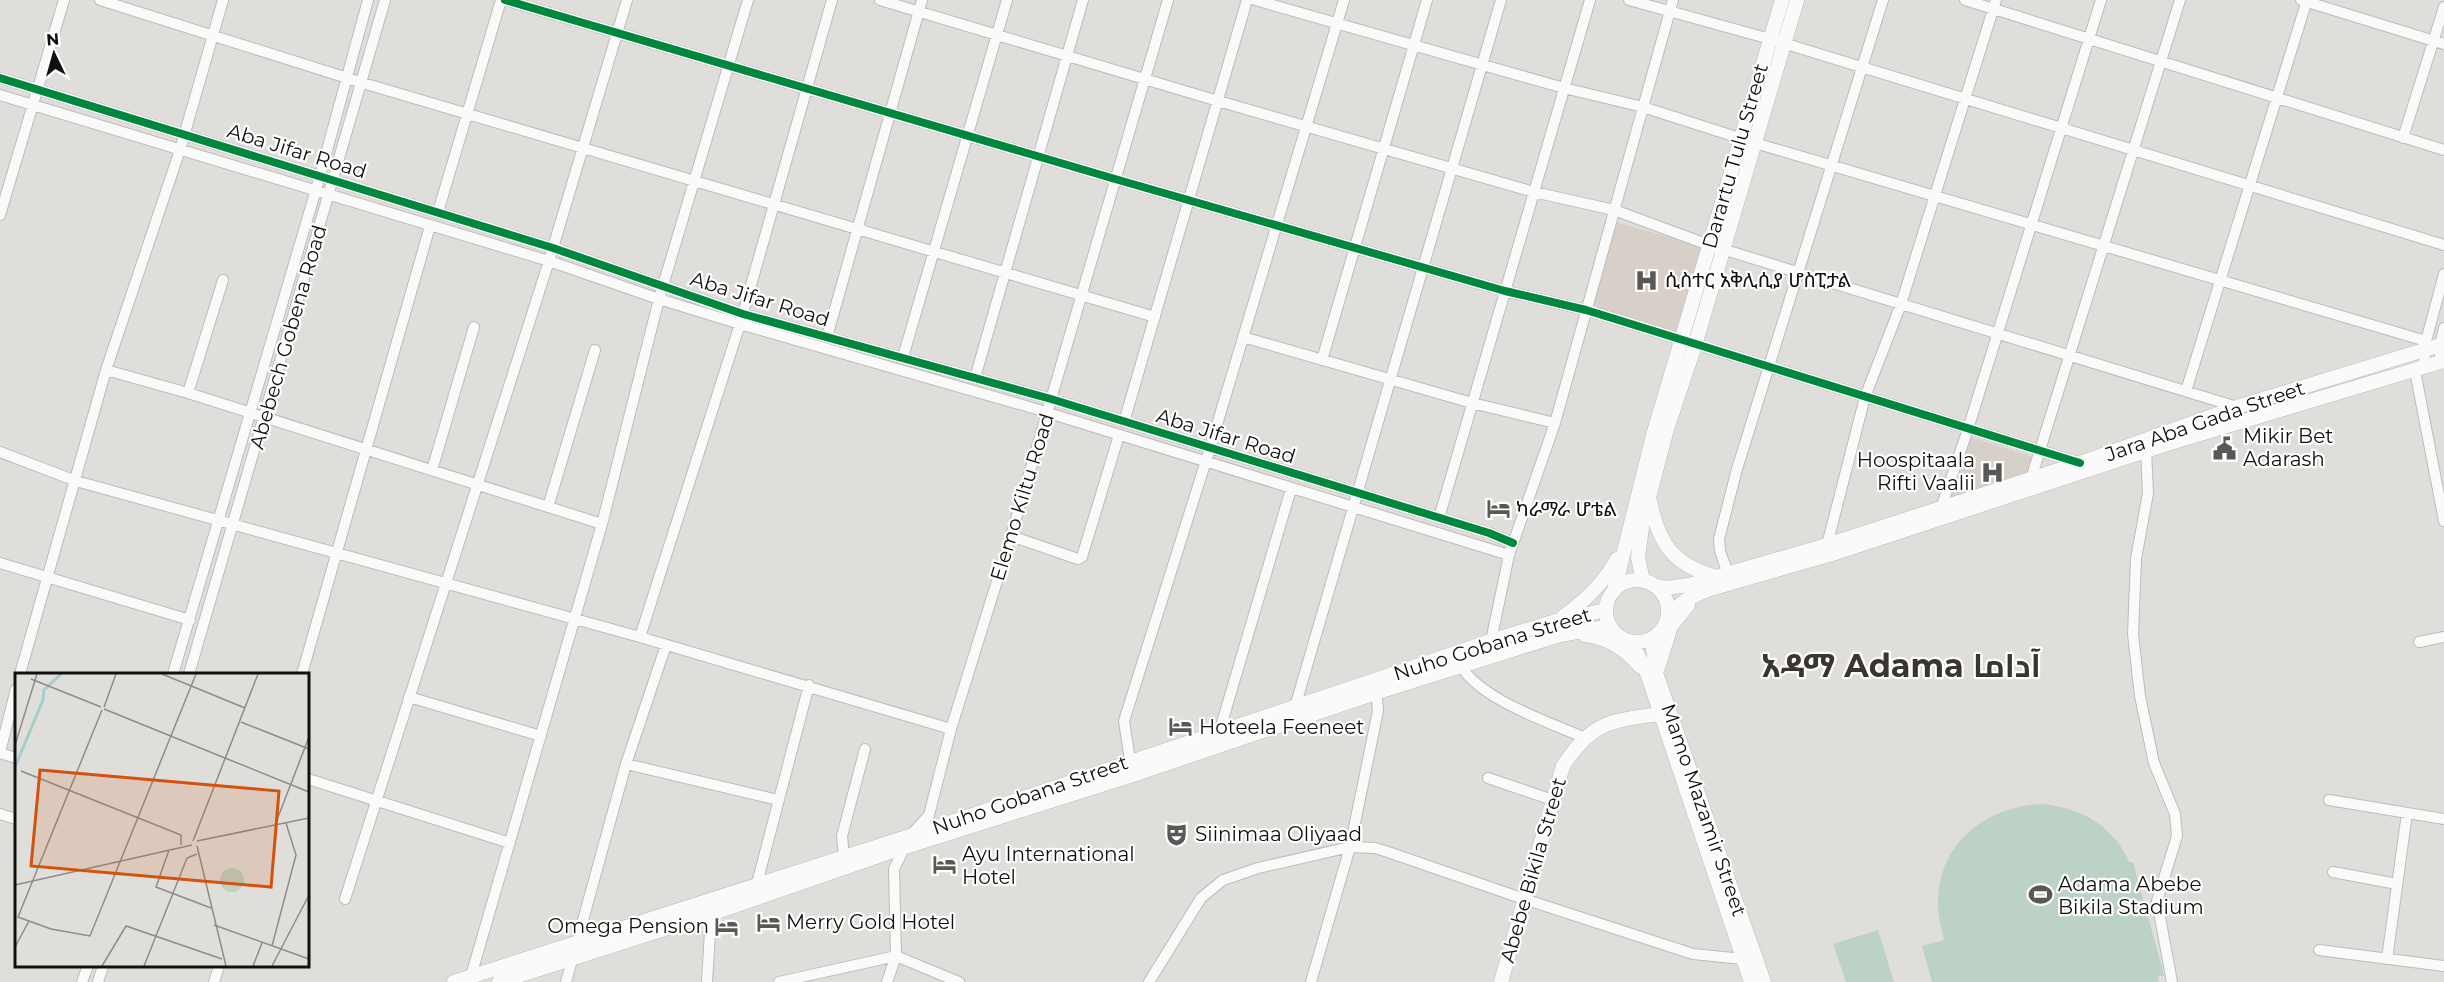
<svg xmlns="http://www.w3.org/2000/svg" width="2444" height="982" viewBox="0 0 2444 982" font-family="Montserrat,Cairo,'Noto Sans Ethiopic',sans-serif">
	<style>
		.built { fill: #d6d0c9 }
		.green { fill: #bbd2c4 }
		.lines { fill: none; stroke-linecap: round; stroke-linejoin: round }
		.minor-casing { stroke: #bdbcb9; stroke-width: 12 }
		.major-casing { stroke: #bdbcb9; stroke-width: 15 }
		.minor { stroke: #fafafa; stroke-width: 10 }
		.major { stroke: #fafafa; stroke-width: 14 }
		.cycleway-casing { stroke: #fff; stroke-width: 11 }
		.cycleway { stroke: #00873e; stroke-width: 8 }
		.labels { text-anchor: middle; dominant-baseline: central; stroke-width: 4.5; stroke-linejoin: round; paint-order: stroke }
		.street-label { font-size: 20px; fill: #12100f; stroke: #fff }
		.poi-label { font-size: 20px; fill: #12100f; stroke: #fff; text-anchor: start }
		.town-label { font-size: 32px; font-weight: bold; fill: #393632; stroke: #fff }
		.inset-river { fill: none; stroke: #a4cecd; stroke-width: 3 }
		.inset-road { fill: none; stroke: #8e8c89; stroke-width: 1.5 }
		.view { fill: #d3520c; fill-opacity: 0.15; stroke: #d3520c; stroke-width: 3 }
		.inset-edge { fill: none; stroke: #12100f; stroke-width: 3 }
	</style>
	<rect width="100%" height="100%" fill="#e0dedb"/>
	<path class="built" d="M1615,222L1705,247L1678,336L1590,312Z
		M1970,437L2034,457L2027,476L1947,502Z"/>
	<path class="green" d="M2043,804C2081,808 2114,826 2129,862H2133L2164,975L2158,977V982H1932L1922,946L1944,940C1941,928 1938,916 1938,904C1938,843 1986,806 2043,804Z
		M1878,930L1894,982H1846L1833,944Z"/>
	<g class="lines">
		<defs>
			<path id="minor" d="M100,0L363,83L1155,317
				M505,0L1115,179L1505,291L1586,310L2080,463
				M880,0L1218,101L1534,192L1614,210L1709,245L2237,407
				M1255,0L1564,88L1643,107L1755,143L2426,341
				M1629,0L1770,39L2444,245
				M1965,0L2444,150
				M2301,0L2444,44
				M0,78L553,248L743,314L1051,399L1489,533L1513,543
				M0,95L549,261L659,299L740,324L1026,406L1509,555
				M2403,138L2444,7
				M438,212L501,0
				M0,215L64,0
				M827,337L922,0
				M1243,337L1472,403L1555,423
				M903,357L1007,0
				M1322,360L1427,0
				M2440,363V346L2444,328
				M2424,368L2426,341L2444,274
				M106,370L188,393L602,524
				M2415,371L2444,521
				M975,378L1083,0
				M2186,391L2307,0
				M188,393L223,280
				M1124,422L1247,0
				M2146,451L2148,493L2136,559L2133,634L2140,696L2154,763L2175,814L2177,836L2157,901L2172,982
				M0,452L76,481L640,637L951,729
				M432,470L474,327
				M2031,479L2180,0
				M548,507L595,350
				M1941,508L1968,429L2101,0
				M1439,518L1590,0
				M1011,536L1078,559L1082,557L1119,435
				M1829,551L1827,545L1865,397L1901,304L1996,0
				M0,563L190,620
				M1728,574L1720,551L1719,539L1737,469L1883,0
				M640,637L740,324L832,0
				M1491,641L1509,555L1555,423L1673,0
				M2419,642L2444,637
				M1459,662C1475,698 1549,722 1585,738
				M20,674L106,370L180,150L223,0
				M173,674L320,176L368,0
				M189,674L385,0
				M302,674L430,226
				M409,697L541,736
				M1295,707L1501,0
				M1219,733L1291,489
				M0,752L16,689
				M0,753L16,758
				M626,764L778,800
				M1131,767L1124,721L1210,448L1344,0
				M1488,778L1553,800
				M308,779L510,843
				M2329,800L2444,819
				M0,814L16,819
				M844,856L842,836L865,749
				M2333,872L2397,884
				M755,891L809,685
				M345,899L549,261L627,0
				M2319,950L2444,966
				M2387,959L2407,813
				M471,976L602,524L659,299L748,0
				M82,982L88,966
				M98,982L103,966
				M214,982L219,966
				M566,982L626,764L666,645
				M707,982L711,914
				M779,982L896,956L959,982
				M887,982L896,956L894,869L910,836L929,815L951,729L1011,536L1168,0
				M1149,982L1201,898L1223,880L1258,868L1350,847L1375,848L1388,852L1524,899L1693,954L1743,959L1749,957
				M1311,982L1350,847L1378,711L1376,686"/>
			<path id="major" d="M1650,501C1659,544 1672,564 1716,577
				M1606 611a31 31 0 1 1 62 0a31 31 0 1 1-62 0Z
				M1643,581L1638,557L1643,520L1667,429L1695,345L1797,0
				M1655,586L1666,588L1689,585L1827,545L2080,463L2237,407L2444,344
				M1614,591L1654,432L1782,0
				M1668,614L1686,600L1707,590L1832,554L2170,443L2444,361
				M1564,616C1586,600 1604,583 1617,559
				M1585,635C1609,638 1624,648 1640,666
				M1655,637L1653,648L1656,673L1764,982
				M1631,642L1647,673L1751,982
				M1658,668L1671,626L1688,605
				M454,982L910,836L1491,641L1559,620L1606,610
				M499,982L711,914L902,848L1133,775L1378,692L1560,635L1610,626
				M1501,982L1563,766C1592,721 1610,721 1660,714"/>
		</defs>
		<use href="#minor" class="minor-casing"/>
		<use href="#major" class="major-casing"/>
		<use href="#minor" class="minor"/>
		<use href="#major" class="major"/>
		<defs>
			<path id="cycleway" d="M505,0L1115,179L1505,291L1586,310L2080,463
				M0,78L553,248L743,314L1051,399L1489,533L1513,543"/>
		</defs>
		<use href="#cycleway" class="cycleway-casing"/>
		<use href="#cycleway" class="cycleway"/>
	</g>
	<defs>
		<symbol id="hospital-bare" viewBox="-9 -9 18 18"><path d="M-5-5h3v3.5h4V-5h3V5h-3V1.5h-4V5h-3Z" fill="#5a5856" stroke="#fff" stroke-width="2.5" paint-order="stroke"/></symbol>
		<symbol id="civic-bare" viewBox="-9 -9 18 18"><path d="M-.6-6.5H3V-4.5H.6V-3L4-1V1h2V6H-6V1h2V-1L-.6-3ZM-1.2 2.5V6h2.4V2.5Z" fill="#5a5856" stroke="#fff" stroke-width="2.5" paint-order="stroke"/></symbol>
		<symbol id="hotel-bare" viewBox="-9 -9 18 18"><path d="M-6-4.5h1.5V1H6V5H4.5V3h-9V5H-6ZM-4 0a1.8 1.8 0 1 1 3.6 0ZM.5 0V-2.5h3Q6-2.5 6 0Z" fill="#5a5856" stroke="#fff" stroke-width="2.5" paint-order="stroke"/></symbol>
		<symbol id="theatre-bare" viewBox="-9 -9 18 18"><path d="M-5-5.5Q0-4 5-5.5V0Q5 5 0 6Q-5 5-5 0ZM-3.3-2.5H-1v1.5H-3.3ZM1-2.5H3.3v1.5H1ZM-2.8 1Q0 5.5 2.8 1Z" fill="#5a5856" stroke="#fff" stroke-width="2.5" paint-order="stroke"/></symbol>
		<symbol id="stadium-bare" viewBox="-9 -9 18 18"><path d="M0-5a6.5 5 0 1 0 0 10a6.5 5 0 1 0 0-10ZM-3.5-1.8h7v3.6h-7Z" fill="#5a5856" stroke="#fff" stroke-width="2.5" paint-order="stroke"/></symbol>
	</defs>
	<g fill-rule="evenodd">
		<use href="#hospital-bare" x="1630" y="264" width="33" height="33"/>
		<use href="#civic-bare" x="2208" y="432" width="33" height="33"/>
		<use href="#hospital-bare" x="1976" y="456" width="33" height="33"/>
		<use href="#hotel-bare" x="1482" y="492" width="33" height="33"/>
		<use href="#hotel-bare" x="1164" y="710" width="33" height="33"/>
		<use href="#theatre-bare" x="1160" y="818" width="33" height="33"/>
		<use href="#hotel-bare" x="928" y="848" width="33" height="33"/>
		<use href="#stadium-bare" x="2024" y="878" width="33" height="33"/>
		<use href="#hotel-bare" x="752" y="906" width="33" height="33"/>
		<use href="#hotel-bare" x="710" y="910" width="33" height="33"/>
	</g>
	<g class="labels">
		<g class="street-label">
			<text transform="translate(297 151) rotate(17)">Aba Jifar Road</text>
			<text transform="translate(1735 156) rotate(-74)">Darartu Tulu Street</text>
			<text transform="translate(760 299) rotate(17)">Aba Jifar Road</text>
			<text transform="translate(288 337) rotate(-74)">Abebech Gobena Road</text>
			<text transform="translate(2205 421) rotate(-19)">Jara Aba Gada Street</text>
			<text transform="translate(1226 436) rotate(17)">Aba Jifar Road</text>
			<text transform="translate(1022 497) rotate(-73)">Elemo Kiltu Road</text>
			<text transform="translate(1492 644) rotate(-17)">Nuho Gobana Street</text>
			<text transform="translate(1030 795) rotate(-19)">Nuho Gobana Street</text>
			<text transform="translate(1704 810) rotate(71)">Mamo Mazamir Street</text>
			<text transform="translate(1533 870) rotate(-74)">Abebe Bikila Street</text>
		</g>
		<g class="poi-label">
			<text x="1665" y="280">ሲስተር አቅሊሲያ ሆስፒታል</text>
			<text x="2243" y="436">Mikir Bet<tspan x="2243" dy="23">Adarash</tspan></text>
			<text x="1975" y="460" text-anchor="end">Hoospitaala<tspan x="1975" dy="23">Rifti Vaalii</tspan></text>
			<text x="1516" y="509">ካራማራ ሆቴል</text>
			<text x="1199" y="727">Hoteela Feeneet</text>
			<text x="1195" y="834">Siinimaa Oliyaad</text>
			<text x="962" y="854">Ayu International<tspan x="962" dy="23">Hotel</tspan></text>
			<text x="2058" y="884">Adama Abebe<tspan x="2058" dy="23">Bikila Stadium</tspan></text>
			<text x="786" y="922">Merry Gold Hotel</text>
			<text x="709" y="926" text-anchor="end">Omega Pension</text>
		</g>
		<g class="town-label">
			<text x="1901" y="665">አዳማ Adama آداما</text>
		</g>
	</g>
	<g transform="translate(15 673)">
		<rect width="294" height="294" fill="#e0dedb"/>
		<path d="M205 207a12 12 0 1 1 24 0a12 12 0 1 1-24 0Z" fill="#bbd2c4"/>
		<path class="inset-river" d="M0,94L28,27L29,17L46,1"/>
		<path class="inset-road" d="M147,1L230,35M16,6L86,34M89,34L101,1M89,36L294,119M87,37L3,244L36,256L75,263L181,1M226,49L294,76M0,72L22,1M6,98L166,162V172M260,152L294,64M178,168L243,1M182,168L294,145M182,173L211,293M154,177L141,214L196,235M0,212L177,172M199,252L294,286M257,273L281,182L271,150M0,274L14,248M87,293L111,253L207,286M129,293L172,185L182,181M238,293L247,270M257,293L294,222"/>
		<path class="view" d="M25,97L264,118L256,214L16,193Z"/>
		<rect width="294" height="294" class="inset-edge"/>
	</g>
	<g transform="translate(54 54) rotate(355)" stroke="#ffffff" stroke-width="4.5" paint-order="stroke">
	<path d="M0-4.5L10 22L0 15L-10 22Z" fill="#12100f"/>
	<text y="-9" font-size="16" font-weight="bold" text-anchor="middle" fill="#12100f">N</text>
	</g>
</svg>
